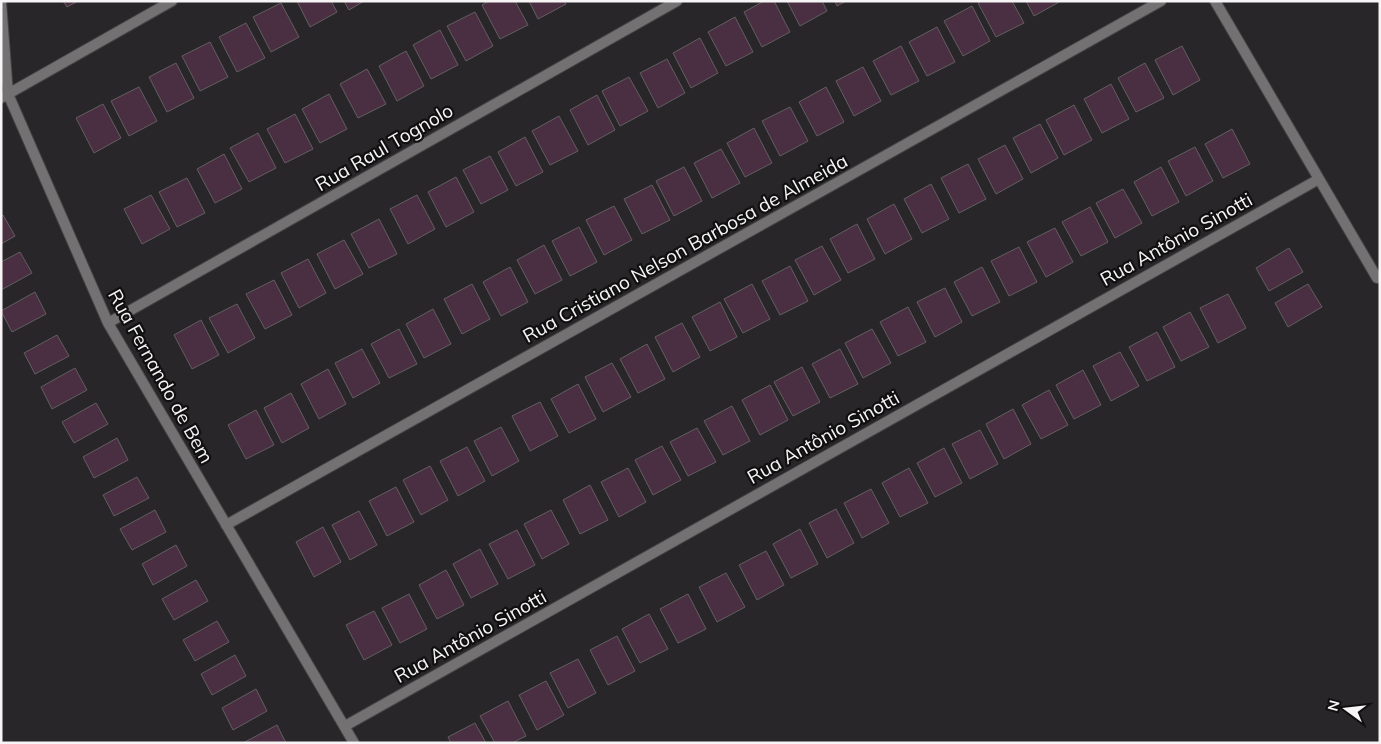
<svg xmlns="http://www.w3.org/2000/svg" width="1381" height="744" viewBox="0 0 1381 744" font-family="Mulish,sans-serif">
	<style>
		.building { fill: #4a2e41; stroke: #625f61 }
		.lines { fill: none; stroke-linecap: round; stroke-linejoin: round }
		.street-casing { stroke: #454345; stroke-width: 12 }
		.street { stroke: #737172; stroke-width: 10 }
		.labels { text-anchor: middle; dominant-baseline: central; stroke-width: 4.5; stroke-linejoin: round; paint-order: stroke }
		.street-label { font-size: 19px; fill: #f6f4f5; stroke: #111010 }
	</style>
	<rect width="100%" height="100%" fill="#282628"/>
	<path class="building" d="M63,1H78L67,7Z
		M297,1H331L337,12L310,27Z
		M344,1H364L349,10Z
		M489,1H515L528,25L500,39L482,5Z
		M529,1H564L566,4L538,19Z
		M764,1H774L790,32L762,47L744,12Z
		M787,1H822L827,11L800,26Z
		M835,1H846L837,6Z
		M981,1H1012L1024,23L996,37L978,3Z
		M1026,1H1061L1034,16Z
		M281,3L299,37L271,52L253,17Z
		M972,6L990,41L963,56L944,21Z
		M475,12L493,46L466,61L447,26Z
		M735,17L753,52L726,66L708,32Z
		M246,23L265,58L237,72L219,37Z
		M937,27L955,62L927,76L909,42Z
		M440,30L458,65L431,79L413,45Z
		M700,38L718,73L691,88L673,53Z
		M210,42L228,77L200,91L182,56Z
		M901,46L919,81L891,95L873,61Z
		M1182,46L1200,80L1173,95L1155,60Z
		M406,51L424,86L397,101L379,66Z
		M667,59L685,93L658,108L640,73Z
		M176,63L194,98L167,112L149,77Z
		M1145,63L1164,98L1136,112L1118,78Z
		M863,67L881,101L854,116L836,81Z
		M367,69L386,104L358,118L340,84Z
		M629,77L648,111L620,126L602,91Z
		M1111,84L1129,119L1102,133L1084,99Z
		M139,87L157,121L129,136L111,101Z
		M826,87L844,122L817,136L799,102Z
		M329,94L347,129L320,143L302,109Z
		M597,95L615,130L588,145L570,110Z
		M103,104L121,138L94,153L76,118Z
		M1074,105L1092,140L1064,155L1046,120Z
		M790,107L808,141L780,156L762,121Z
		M295,114L313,149L285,163L267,129Z
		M559,116L578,151L550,165L532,131Z
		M1040,124L1058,158L1031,173L1013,138Z
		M754,128L772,163L745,177L727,143Z
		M1232,129L1250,164L1223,178L1205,144Z
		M258,133L276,168L249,182L230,148Z
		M525,137L543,172L516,186L498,152Z
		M1005,145L1023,179L996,194L978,159Z
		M1195,147L1213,181L1186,196L1168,161Z
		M721,149L740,183L712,198L694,163Z
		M224,154L242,189L215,203L197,169Z
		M490,156L508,190L481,204L463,170Z
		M968,164L986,199L959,213L941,178Z
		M684,167L702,201L674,216L656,181Z
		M1161,167L1179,202L1152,216L1134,182Z
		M456,177L474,212L446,227L428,192Z
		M187,178L205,213L177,227L159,192Z
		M931,184L949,219L922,233L904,199Z
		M652,185L670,220L642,234L624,199Z
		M1123,189L1142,223L1115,238L1096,203Z
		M151,195L170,229L142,244L124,209Z
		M417,195L435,229L408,244L390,209Z
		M894,204L912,239L885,254L867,219Z
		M614,206L632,240L604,255L586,220Z
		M1090,207L1108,242L1081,256L1062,222Z
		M3,215L15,236L1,244V216Z
		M379,219L397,254L369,268L351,234Z
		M857,224L875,259L848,273L830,239Z
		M579,227L597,262L570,276L552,241Z
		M1055,228L1073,262L1046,277L1027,242Z
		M344,240L363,274L335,289L317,254Z
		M544,245L562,280L535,294L517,260Z
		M822,246L841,280L814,295L795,260Z
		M1019,247L1037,282L1009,296L991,261Z
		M1289,248L1303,272L1269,291L1256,268Z
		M20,252L32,273L1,290V262Z
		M308,259L326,293L299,308L281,273Z
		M790,266L808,301L780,315L762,281Z
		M510,267L528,302L501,316L483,282Z
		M982,267L1000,302L972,316L954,282Z
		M274,280L292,315L265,329L246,294Z
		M472,284L490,319L462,334L444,299Z
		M752,284L770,319L743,333L724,299Z
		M1308,284L1322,307L1288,327L1275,303Z
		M945,288L962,322L935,337L917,302Z
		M35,292L46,314L12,332L1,311Z
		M1228,294L1246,328L1218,343L1200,308Z
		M720,302L737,337L710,351L692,317Z
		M237,304L255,338L228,353L209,318Z
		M908,307L926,342L898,356L880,322Z
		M433,309L451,344L424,358L406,324Z
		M1190,312L1209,347L1181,361L1163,327Z
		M201,320L219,355L192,369L174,335Z
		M682,323L700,357L673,372L655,337Z
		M399,329L417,364L389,378L371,344Z
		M872,329L891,363L863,378L845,343Z
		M1157,332L1175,367L1147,381L1129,347Z
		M57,335L69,356L35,374L24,353Z
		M647,344L665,379L638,393L620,359Z
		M362,349L380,383L353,398L335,363Z
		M840,349L858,384L830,398L812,364Z
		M1120,352L1139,386L1111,401L1093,366Z
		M612,363L631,397L603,412L585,377Z
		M802,367L820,402L793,416L774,382Z
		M75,368L87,390L52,409L41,387Z
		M328,369L346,404L319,419L301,384Z
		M1083,370L1101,405L1074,419L1056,385Z
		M578,384L596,419L569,433L551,399Z
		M770,385L788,420L760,435L742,400Z
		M1049,390L1068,425L1041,439L1022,405Z
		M291,393L309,428L282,443L264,408Z
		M540,402L558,436L530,451L512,416Z
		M96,403L108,424L74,443L62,422Z
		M732,406L750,441L723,455L704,421Z
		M1013,409L1031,444L1004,459L986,424Z
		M256,410L274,445L246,459L228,425Z
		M501,427L519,461L492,476L474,441Z
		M697,428L716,462L688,476L670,442Z
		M980,430L998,464L970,479L952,444Z
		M117,438L128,460L94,478L83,457Z
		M662,446L681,480L653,495L635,460Z
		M467,447L485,481L458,496L440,461Z
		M944,448L962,483L935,497L917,463Z
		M430,466L448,500L421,515L403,480Z
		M628,468L646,502L619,517L601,482Z
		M909,468L928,503L900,517L882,483Z
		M137,477L149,498L114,516L103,495Z
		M590,485L608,520L580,534L563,500Z
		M396,487L414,522L387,536L369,501Z
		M871,489L889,523L862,538L844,503Z
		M836,509L854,543L827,558L809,523Z
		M155,510L166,532L132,550L120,529Z
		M551,510L569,544L542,559L524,524Z
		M359,511L377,545L350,560L332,525Z
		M323,527L341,562L314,577L296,542Z
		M800,529L818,564L791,578L773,544Z
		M517,530L535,565L508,579L489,544Z
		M176,545L187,566L153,585L142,564Z
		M480,549L498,584L471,598L453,564Z
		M766,551L784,585L757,600L739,565Z
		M446,570L464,605L437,619L419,585Z
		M726,573L745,607L717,622L699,587Z
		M196,580L208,601L174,620L162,599Z
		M409,594L427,629L400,643L382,608Z
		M688,594L706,629L678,643L660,609Z
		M374,611L392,645L364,660L346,625Z
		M649,614L668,649L640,663L622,629Z
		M217,621L229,642L195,661L183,640Z
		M617,636L635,671L608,685L590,650Z
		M235,655L246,676L212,695L201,674Z
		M578,659L596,693L568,708L550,673Z
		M546,681L564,715L537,730L519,695Z
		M256,689L267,711L233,730L222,708Z
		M508,701L526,736L512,743H495L480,716Z
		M475,723L486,743H451L448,737Z
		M277,725L286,743H243Z"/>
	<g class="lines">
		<defs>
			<path id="street" d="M1215,1L1377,278
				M1,2L8,94L108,323L354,743
				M1,98L172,1
				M108,323L677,1
				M226,525L1161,1
				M345,726L1319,179"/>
		</defs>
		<use href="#street" class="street-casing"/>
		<use href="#street" class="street"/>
	</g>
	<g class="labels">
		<g class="street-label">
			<text transform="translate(384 147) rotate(-30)">Rua Raul Tognolo</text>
			<text transform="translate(1176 239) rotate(-29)">Rua Antônio Sinotti</text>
			<text transform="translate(685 248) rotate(-29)">Rua Cristiano Nelson Barbosa de Almeida</text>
			<text transform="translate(161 376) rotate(61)">Rua Fernando de Bem</text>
			<text transform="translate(823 437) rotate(-29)">Rua Antônio Sinotti</text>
			<text transform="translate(470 636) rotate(-29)">Rua Antônio Sinotti</text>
		</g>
	</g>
	<rect width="1381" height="744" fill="none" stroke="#f6f4f5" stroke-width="5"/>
	<g transform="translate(1346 709) rotate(285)" stroke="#111010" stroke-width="4" paint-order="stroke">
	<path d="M0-4L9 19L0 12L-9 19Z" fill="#f6f4f5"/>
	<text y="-8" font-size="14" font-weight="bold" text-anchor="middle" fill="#f6f4f5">N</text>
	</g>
</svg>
